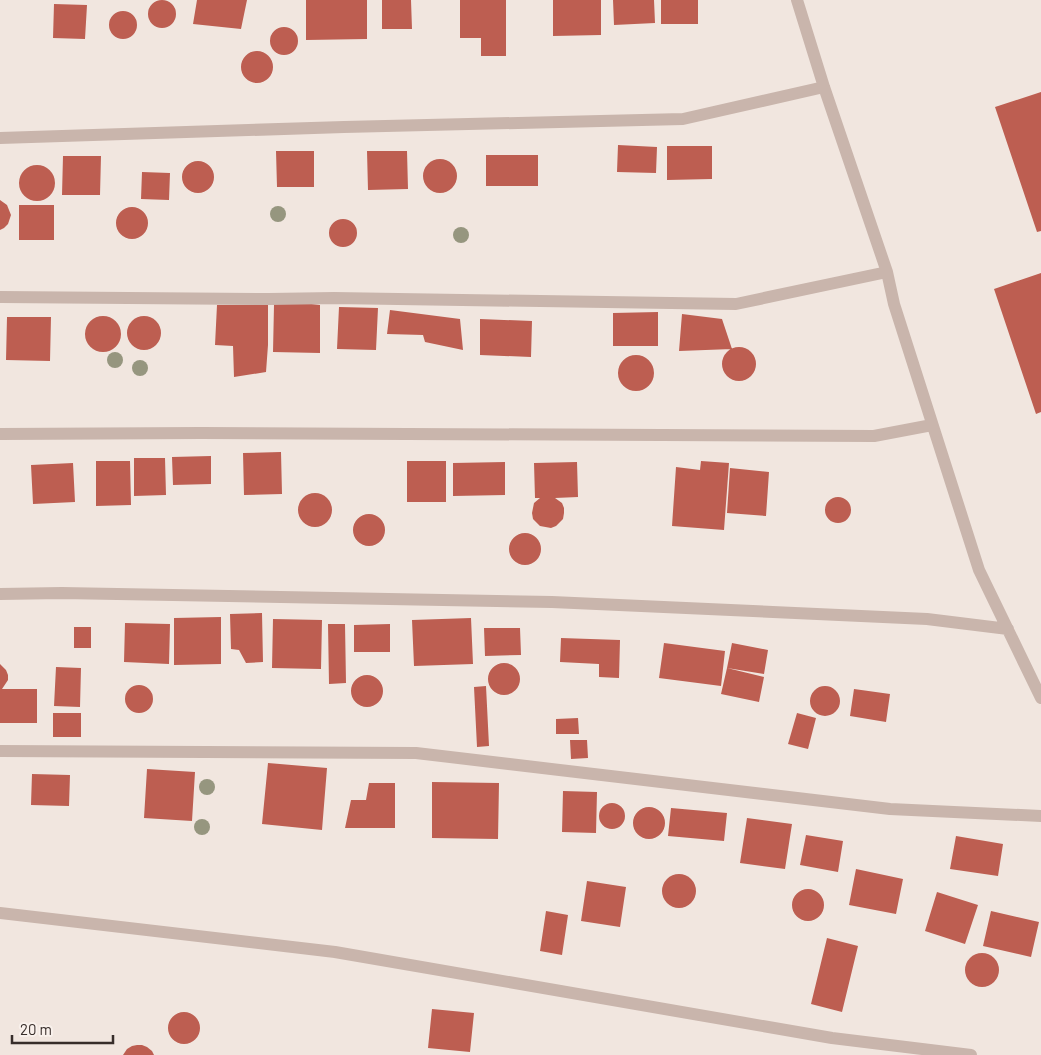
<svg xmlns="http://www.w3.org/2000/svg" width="1041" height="1055" viewBox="0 0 1041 1055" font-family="Barlow,sans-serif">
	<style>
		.building { fill: #bd5e51 }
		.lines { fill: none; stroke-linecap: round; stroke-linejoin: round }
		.minor { stroke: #c9b5ac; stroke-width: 12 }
		.tree { fill: #96967f }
	</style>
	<rect width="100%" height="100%" fill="#f1e6df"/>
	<path class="building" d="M148 14a14 14 0 1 1 28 0a14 14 0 1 1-28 0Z
		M197,0H247L241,29L193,24Z
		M306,0H367V39L306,40Z
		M382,0H411L412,29H382Z
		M460,0H506V56H481V38H460Z
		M553,0H601V35L553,36Z
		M613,0H654L655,23L614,25Z
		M661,0H698V24H661Z
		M54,4L87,5L85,39L53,38Z
		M109 25a14 14 0 1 1 28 0a14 14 0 1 1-28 0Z
		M270 41a14 14 0 1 1 28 0a14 14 0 1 1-28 0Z
		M241 67a16 16 0 1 1 32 0a16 16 0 1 1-32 0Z
		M1041,92V231L1037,232L995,107Z
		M618,145L657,147L656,173L617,172Z
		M667,146H712V179L667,180Z
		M276,151H314V187H277Z
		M367,151H407L408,189L368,190Z
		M486,155H538V186H486Z
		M63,156H101L100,195H62Z
		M423 176a17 17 0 1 1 34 0a17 17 0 1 1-34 0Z
		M182 177a16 16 0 1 1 32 0a16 16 0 1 1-32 0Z
		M19 183a18 18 0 1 1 36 0a18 18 0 1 1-36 0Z
		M142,172L170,173L169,200L141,199Z
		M0,200L7,205L11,215L8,224L4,228L0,230Z
		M19,205H54V240H19Z
		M116 223a16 16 0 1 1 32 0a16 16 0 1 1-32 0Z
		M329 233a14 14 0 1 1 28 0a14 14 0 1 1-28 0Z
		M1041,273V412L1036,414L994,289Z
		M269,299L320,305V353L273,352L274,305Z
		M217,305H268V345L266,372L234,377L233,346L215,345Z
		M339,307L378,308L376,350L337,349Z
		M390,310L460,319L463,350L425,342L423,335L387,334Z
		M658,312V346H613V313Z
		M682,314L722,319L732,349L679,351Z
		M127 333a17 17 0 1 1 34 0a17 17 0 1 1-34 0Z
		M85 334a18 18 0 1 1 36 0a18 18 0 1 1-36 0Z
		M7,317H51L50,361L6,360Z
		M480,319L532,321L531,357L480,355Z
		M722 364a17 17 0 1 1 34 0a17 17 0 1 1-34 0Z
		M618 373a18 18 0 1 1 36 0a18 18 0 1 1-36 0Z
		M281,452L282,494L244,495L243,453Z
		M211,456V484L173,485L172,457Z
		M134,458H165L166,495L134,496Z
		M96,461H130L131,505L96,506Z
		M407,461H446V502H407Z
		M701,461L729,463L724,530L672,526L676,467L700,470Z
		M505,462V495L453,496V463Z
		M577,462L578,497L555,498L562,503L564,508V513L563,519L556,526L551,528L540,526L533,519L532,513L534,503L540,498H535L534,463Z
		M73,463L75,502L33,504L31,465Z
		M730,468L769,472L766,516L727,513Z
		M298 510a17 17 0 1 1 34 0a17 17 0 1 1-34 0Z
		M825 510a13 13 0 1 1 26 0a13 13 0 1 1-26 0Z
		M353 530a16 16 0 1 1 32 0a16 16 0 1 1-32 0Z
		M509 549a16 16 0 1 1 32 0a16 16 0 1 1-32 0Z
		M262,613L263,662L246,663L239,650L231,649L230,614Z
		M221,617V664L174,665V618Z
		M471,618L473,664L414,666L412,620Z
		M273,619L322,620L321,669L272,668Z
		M125,623L170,624L169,664L124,662Z
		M328,624H345L346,683L329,684Z
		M390,624V652H354V625Z
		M74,627H91V648H74Z
		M484,628H520L521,655L485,656Z
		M561,638L620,640L619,678L599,677V664L560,662Z
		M664,643L725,651L721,686L659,678Z
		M732,643L768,650L764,674L727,668Z
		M488 679a16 16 0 1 1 32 0a16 16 0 1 1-32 0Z
		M0,664L6,670L8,675V680L2,689H37V723H0Z
		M56,667L81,668L80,707L54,706Z
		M727,668L764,677L759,702L721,694Z
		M351 691a16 16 0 1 1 32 0a16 16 0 1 1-32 0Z
		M125 699a14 14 0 1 1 28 0a14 14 0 1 1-28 0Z
		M810 701a15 15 0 1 1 30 0a15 15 0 1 1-30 0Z
		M486,686L489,746L477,747L474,687Z
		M854,689L890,694L886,722L850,716Z
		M53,713H81V737H53Z
		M797,713L816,718L808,749L788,744Z
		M578,718L579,734H556V719Z
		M570,740H587L588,758L571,759Z
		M268,763L327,768L322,830L262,824Z
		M147,769L195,772L192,821L144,818Z
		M32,774L70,775L69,806L31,805Z
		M432,782L499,783L498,839L432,838Z
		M369,783H395V828H345L351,800H366Z
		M563,791L597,792L596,833L562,832Z
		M599 816a13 13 0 1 1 26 0a13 13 0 1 1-26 0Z
		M633 823a16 16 0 1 1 32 0a16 16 0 1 1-32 0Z
		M671,808L727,813L724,841L668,836Z
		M747,818L792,824L785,869L740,863Z
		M806,835L843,841L838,872L800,865Z
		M956,836L1003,844L998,876L950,869Z
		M856,869L903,879L896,914L849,905Z
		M662 891a17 17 0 1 1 34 0a17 17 0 1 1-34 0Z
		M587,881L626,887L620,927L581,921Z
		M792 905a16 16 0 1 1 32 0a16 16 0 1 1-32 0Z
		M937,892L978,905L965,944L925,931Z
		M546,911L568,915L562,955L540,951Z
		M991,911L1039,922L1031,957L983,946Z
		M827,938L858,946L842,1012L811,1004Z
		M965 970a17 17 0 1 1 34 0a17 17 0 1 1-34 0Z
		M432,1009L474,1013L470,1052L428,1048Z
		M168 1028a16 16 0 1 1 32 0a16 16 0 1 1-32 0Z
		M137,1045H142L147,1047L152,1051L154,1055H123L127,1049L132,1046Z"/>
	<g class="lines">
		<path class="minor" d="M797,0L824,87L887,272L894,304L979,570L1041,698
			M0,138L344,127L683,119L824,87
			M0,297L269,299L334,298L736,304L887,272
			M0,434L201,433L874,436L932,425
			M0,594L62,593L552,602L927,619L1008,629
			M0,751L416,753L890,809L1041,816
			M0,913L335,952L832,1038L971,1055"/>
	</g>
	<g class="tree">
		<circle cx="278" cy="214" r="8"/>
		<circle cx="461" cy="235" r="8"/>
		<circle cx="115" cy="360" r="8"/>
		<circle cx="140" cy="368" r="8"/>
		<circle cx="207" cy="787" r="8"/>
		<circle cx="202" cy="827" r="8"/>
	</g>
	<path d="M12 1035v8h101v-8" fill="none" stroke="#372d2a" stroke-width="2.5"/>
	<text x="20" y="1035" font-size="15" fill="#372d2a" stroke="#f9f1ec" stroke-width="4" paint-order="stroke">20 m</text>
</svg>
